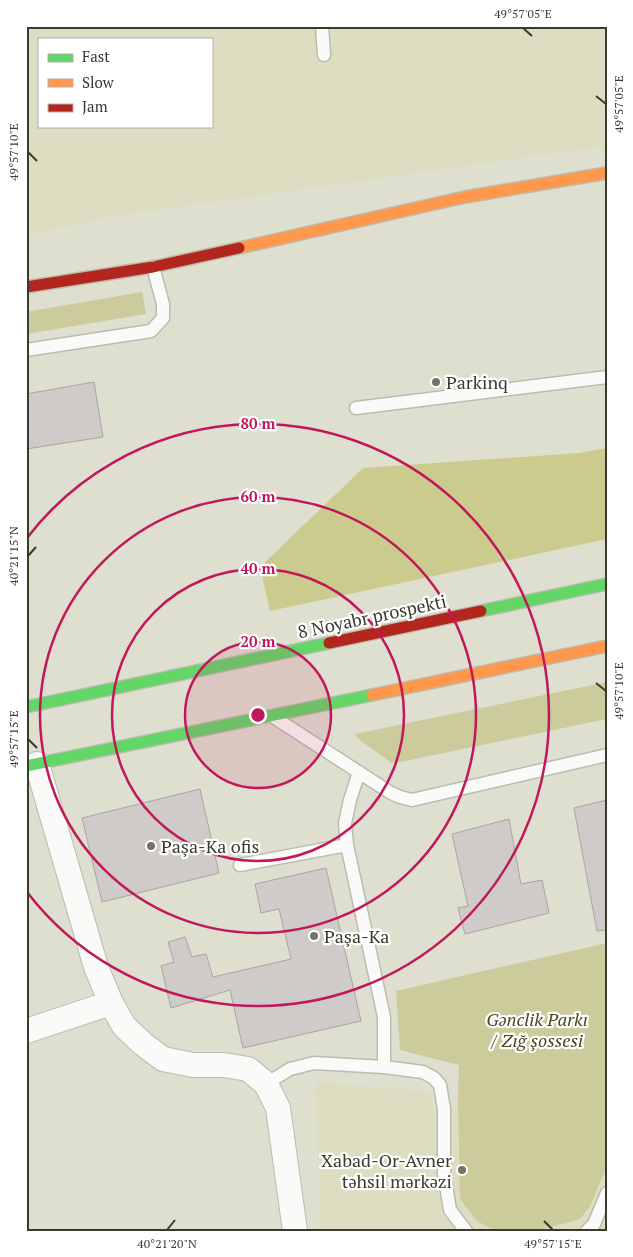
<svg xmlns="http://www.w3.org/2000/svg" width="633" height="1257" viewBox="0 0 633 1257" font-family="'PT Serif',serif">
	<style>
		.built { fill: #ddddc1; fill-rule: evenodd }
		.green { fill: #cbcb9b }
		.forest { fill: #cbcb8e }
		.building { fill: #cecbc8; stroke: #a9a5a2 }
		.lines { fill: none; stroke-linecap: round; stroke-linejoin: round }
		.lane-casing { stroke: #bbbcaf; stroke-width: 15 }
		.street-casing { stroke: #bbbcaf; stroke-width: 26 }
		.fast-casing { stroke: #bbbcaf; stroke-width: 14 }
		.slow-casing { stroke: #bbbcaf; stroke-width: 14 }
		.jam-casing { stroke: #bbbcaf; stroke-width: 14 }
		.lane { stroke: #fafaf8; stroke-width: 12 }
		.street { stroke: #fafaf8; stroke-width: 24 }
		.fast { stroke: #63d668; stroke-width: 11 }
		.slow { stroke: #ff974d; stroke-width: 11 }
		.jam { stroke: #b3261e; stroke-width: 11 }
		.ticks { fill: none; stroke: #3a3a2e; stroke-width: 2 }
		.ring { fill: none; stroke: #c2185b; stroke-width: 2.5 }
		.poi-dot { fill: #747466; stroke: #fff; stroke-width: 2 }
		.labels { text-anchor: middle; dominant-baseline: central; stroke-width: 4.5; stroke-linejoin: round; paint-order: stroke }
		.poi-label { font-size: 18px; fill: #3a3a2e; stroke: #fff; text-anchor: start }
		.street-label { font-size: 18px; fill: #3a3a2e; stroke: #fff }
		.park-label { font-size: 18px; font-style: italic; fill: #48481f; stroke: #fff }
		.centre { fill: #c2185b; stroke: #fff; stroke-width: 2.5 }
		.ring-label { font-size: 15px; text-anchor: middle; font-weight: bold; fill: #c2185b; stroke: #fff; stroke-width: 4.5; stroke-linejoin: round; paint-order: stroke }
		.neatline { fill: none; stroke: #3a3a2e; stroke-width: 2 }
		.ticks-label { font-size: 12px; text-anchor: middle; fill: #3a3a2e }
	</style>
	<rect width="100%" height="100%" fill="#dfdfcf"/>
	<path class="built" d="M26,26H607V146L108,217L26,236ZM39,39H211V126H39Z
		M315,1082L431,1092L433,1109H455L459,1090L607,1106V1231H321Z"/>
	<path class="green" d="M142,292L146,314L26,334V312Z
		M607,682V719L405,761L392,763L357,738L355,734Z
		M607,943V1166L590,1206L580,1219L535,1231H496L477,1221L460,1199L458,1094L459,1065L400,1050L396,991Z"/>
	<path class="forest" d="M607,448V539L270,611L260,567L363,468L579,453Z"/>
	<path class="building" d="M94,382L103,437L26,449V394Z
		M200,789L219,873L102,902L82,818Z
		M607,800V930L597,931L574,808Z
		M509,819L521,884L542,880L549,913L465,934L458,908L468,906L452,834Z
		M326,868L361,1021L243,1048L230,990L171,1008L161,966L174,962L168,942L185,937L192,957L206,954L213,977L291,959L279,909L261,913L255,884Z"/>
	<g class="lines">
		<defs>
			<path id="lane" d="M322,26L324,55
				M26,350L151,331L163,318V304L153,267
				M356,408L607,377
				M275,718L391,793L400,797L412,800L607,755
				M359,772L350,800L345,823L347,845L384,1017V1067
				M240,865L347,845
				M266,1084L290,1069L314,1063L384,1067L423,1072L434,1078L440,1085L444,1109V1173L450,1210L466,1231
				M587,1231L594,1224L607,1193"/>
			<path id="street" d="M37,764L96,967L111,1003L124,1026L143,1044L163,1059L193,1065H224L248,1069L266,1084L278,1108L295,1231
				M26,1031L111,1003"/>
			<path id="fast" d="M481,611L607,584
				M26,707L329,643
				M26,766L372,695"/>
			<path id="slow" d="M239,248L465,197L607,173
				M372,695L607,646"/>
			<path id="jam" d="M26,287L153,267L239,248
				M329,643L481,611"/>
		</defs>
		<use href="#lane" class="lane-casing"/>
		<use href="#street" class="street-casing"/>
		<use href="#fast" class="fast-casing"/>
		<use href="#slow" class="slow-casing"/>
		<use href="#jam" class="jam-casing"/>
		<use href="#lane" class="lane"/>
		<use href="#street" class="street"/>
		<use href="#fast" class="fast"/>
		<use href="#slow" class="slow"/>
		<use href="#jam" class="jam"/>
	</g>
	<path class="ticks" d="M523,28L532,36M596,96L606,104M28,152L37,161M28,556L36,547M596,683L606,691M28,739L37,748M544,1221L553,1230M167,1230L175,1220"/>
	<circle cx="258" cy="715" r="73" fill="#c2185b" fill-opacity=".12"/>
	<g class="ring">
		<circle cx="258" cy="715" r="73"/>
		<circle cx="258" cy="715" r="146"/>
		<circle cx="258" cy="715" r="218"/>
		<path d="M27 538A291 291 0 1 1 27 892"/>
	</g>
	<g class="poi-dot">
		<circle cx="436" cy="382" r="5"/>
		<circle cx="151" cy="846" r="5"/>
		<circle cx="314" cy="936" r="5"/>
		<circle cx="462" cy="1170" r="5"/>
	</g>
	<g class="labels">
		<g class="poi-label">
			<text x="446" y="382">Parkinq</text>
			<text x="161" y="846">Paşa-Ka ofis</text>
			<text x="324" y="936">Paşa-Ka</text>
			<text x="452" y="1160" text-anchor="end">Xabad-Or-Avner<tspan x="452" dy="21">təhsil mərkəzi</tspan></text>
		</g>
		<g class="street-label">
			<text transform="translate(372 616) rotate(-12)">8 Noyabr prospekti</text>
		</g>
		<g class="park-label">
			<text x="537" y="1019">Gənclik Parkı<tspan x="537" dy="21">/ Zığ şossesi</tspan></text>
		</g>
	</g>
	<circle cx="258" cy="715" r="8" class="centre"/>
	<g class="ring-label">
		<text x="258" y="429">80 m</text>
		<text x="258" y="502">60 m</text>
		<text x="258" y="574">40 m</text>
		<text x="258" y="647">20 m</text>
	</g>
	<rect width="633" height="1257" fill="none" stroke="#ffffff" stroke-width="55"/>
	<rect x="38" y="38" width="175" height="90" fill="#ffffff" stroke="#b0b0ab"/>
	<rect x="48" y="54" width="25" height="8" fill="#63d668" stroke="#b0b0ab"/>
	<text x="82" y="62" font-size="15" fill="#3a3a2e">Fast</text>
	<rect x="48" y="79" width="25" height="8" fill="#ff974d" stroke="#b0b0ab"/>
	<text x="82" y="88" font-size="15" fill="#3a3a2e">Slow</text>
	<rect x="48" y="104" width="25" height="8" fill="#b3261e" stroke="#b0b0ab"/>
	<text x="82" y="112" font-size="15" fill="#3a3a2e">Jam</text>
	<rect x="28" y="28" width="578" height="1202" class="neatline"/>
	<g class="ticks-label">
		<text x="523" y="18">49°57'05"E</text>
		<text transform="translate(619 104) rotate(-90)" y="4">49°57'05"E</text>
		<text transform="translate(14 152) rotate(-90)" y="4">49°57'10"E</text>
		<text transform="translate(14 556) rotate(-90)" y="4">40°21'15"N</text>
		<text transform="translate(619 691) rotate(-90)" y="4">49°57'10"E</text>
		<text transform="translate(14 739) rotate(-90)" y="4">49°57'15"E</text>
		<text x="167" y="1248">40°21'20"N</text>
		<text x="553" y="1248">49°57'15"E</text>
	</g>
</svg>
